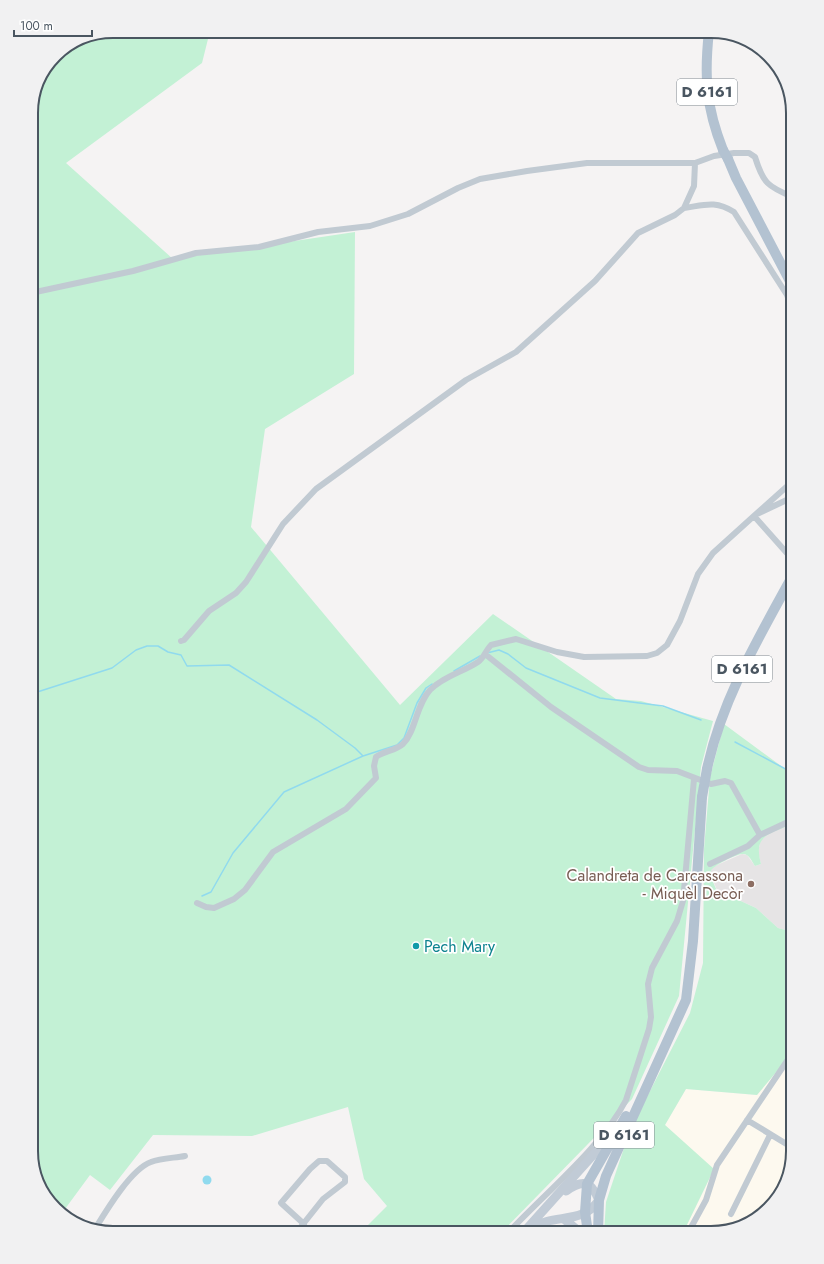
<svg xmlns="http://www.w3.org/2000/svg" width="824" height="1264" viewBox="0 0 824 1264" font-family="Jost,sans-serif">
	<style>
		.commercial { fill: #fdf9ef }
		.education { fill: #e6e4e5 }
		.green { fill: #c3f1d5 }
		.water { fill: #90daee }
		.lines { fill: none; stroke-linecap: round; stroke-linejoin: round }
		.stream { stroke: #90daee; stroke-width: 1.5 }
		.street { stroke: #c1cad2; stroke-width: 6 }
		.secondary { stroke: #c1cbd6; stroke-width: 9 }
		.primary { stroke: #b3c2d1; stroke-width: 10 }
		.primary-bridge { stroke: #b3c2d1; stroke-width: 10 }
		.education-dot { fill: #8d6e63; stroke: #fff; stroke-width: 1.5 }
		.culture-dot { fill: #0f9aa8; stroke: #fff; stroke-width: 1.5 }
		.labels { text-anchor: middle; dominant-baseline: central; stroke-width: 3.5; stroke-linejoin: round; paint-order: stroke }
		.shield { fill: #fff; stroke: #808990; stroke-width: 1 }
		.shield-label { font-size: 15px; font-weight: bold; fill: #4a5661 }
		.education-label { font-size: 16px; fill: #785e54; stroke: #fff; text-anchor: end }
		.culture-label { font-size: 16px; fill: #0d838f; stroke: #fff; text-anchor: start }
		.rim { fill: none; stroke: #4a5661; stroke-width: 2 }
	</style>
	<rect width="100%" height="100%" fill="#f5f3f3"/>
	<path class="commercial" d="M793,1052V1151L782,1192L748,1224L711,1233H683L714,1170L665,1125L686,1089L757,1095Z"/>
	<path class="education" d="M791,824L793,825V932L778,928L756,908L732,897L719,895L710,873L712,868L717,865L742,854L747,855L755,866L761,864L758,852L761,839L769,833Z"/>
	<path class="green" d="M113,31H210L202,63L66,163L173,259L355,232L354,374L265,429L251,527L400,705L493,614L616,699L641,701L713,721L701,767L679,996L632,1099L501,1233H360L387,1206L364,1179L348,1107L252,1136L153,1135L110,1190L90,1175L65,1209L60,1211L40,1188L31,1151V108L39,77L55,55L82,37Z
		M724,724L788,771L793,772V825C788,825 783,828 778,830C759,837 756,845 761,864L755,866C752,862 749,853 742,854C737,854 712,866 711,871C710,878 716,888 719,895L732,897L756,908L778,928L793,932V1052L757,1095L686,1089L665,1125L714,1169L683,1233H604L606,1202L630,1130L690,1013L703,963L704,849L710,777Z
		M548,1225L571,1230L574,1233H538Z"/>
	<path class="water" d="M202.5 1180a4.5 4.5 0 1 1 9 0a4.5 4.5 0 1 1-9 0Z"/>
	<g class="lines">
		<path class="stream" d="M487,653L499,650L508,654L526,668L600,698L663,706L701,720
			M454,671L480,656
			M31,694L112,668L136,650L147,646H158L168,652L181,655L187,666L229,665L317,720L355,748L363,756
			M735,742L793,773
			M202,896L211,892L233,853L284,792L363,756L397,745L404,738L417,703L426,688L432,684"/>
		<path class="street" d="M684,208C705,205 715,200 734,212L787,295L793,311
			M31,293L133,271L196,253L259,247L318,232L370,226L408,214L458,188L480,179L527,171L587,163H695L714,156L734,153H749L755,157C763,183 768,187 793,197
			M793,497L755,515L793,481
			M754,516L793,560
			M181,641L184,640L209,611L236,593L246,582L283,524L316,489L466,380L516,352L595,281L638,233L675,215L684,208L694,186L695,163
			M485,654L551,707L639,767L648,770L677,771L711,784L725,781L731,783L760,835
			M710,864L748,846L760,835L790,821L793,822
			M197,903L206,907L214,908L234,899L245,890L273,852L346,809L376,778L374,766L376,757C384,751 395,751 403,744C416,731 416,705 430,690C444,676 463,672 478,662C484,658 486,650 491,645L516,639L557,652L584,657L647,656L657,653L667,645L680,621L698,574L713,553L755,515
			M747,1120L793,1148
			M731,1214L770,1135
			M95,1229C106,1211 131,1169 151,1162C161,1158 175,1158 185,1156
			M296,1233L323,1199L345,1182V1177L327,1161H319L310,1169L281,1203L304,1224
			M508,1233C545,1193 602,1147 626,1100L649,1029L651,1017L648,984L652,968L677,921L683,901L694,779
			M688,1233L706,1200L717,1165L793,1052"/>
		<path class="secondary" d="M564,1219L581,1233
			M532,1228C554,1213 583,1225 599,1200C591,1181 583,1179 566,1191
			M523,1233L611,1135"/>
		<path class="primary" d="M709,31C704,77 706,107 723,150
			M728,159L736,178L793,287
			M707,769C722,699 759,637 793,575
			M588,1233L585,1212L587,1184L626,1116
			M598,1233L599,1200L606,1176L686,1000L693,941L702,797"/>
		<path class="primary-bridge" d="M723,150L728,159
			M702,797L707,769"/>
	</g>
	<circle class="education-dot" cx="751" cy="884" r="4"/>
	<circle class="culture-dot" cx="416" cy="946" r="4"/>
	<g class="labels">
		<g class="shield">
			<rect x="677" y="79" width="60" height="26" rx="3"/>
			<rect x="712" y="656" width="60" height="26" rx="3"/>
			<rect x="594" y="1122" width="60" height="26" rx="3"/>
		</g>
		<g class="shield-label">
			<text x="707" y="92">D 6161</text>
			<text x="742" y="669">D 6161</text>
			<text x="624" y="1135">D 6161</text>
		</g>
		<g class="education-label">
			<text x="743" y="875">Calandreta de Carcassona<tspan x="743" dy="18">- Miquèl Decòr</tspan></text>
		</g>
		<g class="culture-label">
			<text x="424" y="946">Pech Mary</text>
		</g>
	</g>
	<path d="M0 0H824V1264H0ZM113 38H711A75 75 0 0 1 786 113V1151A75 75 0 0 1 711 1226H113A75 75 0 0 1 38 1151V113A75 75 0 0 1 113 38Z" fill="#f1f1f2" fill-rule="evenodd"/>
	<path class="rim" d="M113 38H711A75 75 0 0 1 786 113V1151A75 75 0 0 1 711 1226H113A75 75 0 0 1 38 1151V113A75 75 0 0 1 113 38Z"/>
	<path d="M14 30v6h78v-6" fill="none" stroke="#4a5661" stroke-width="2"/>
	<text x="20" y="30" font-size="12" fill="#4a5661" stroke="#ffffff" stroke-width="3" paint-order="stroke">100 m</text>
</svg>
